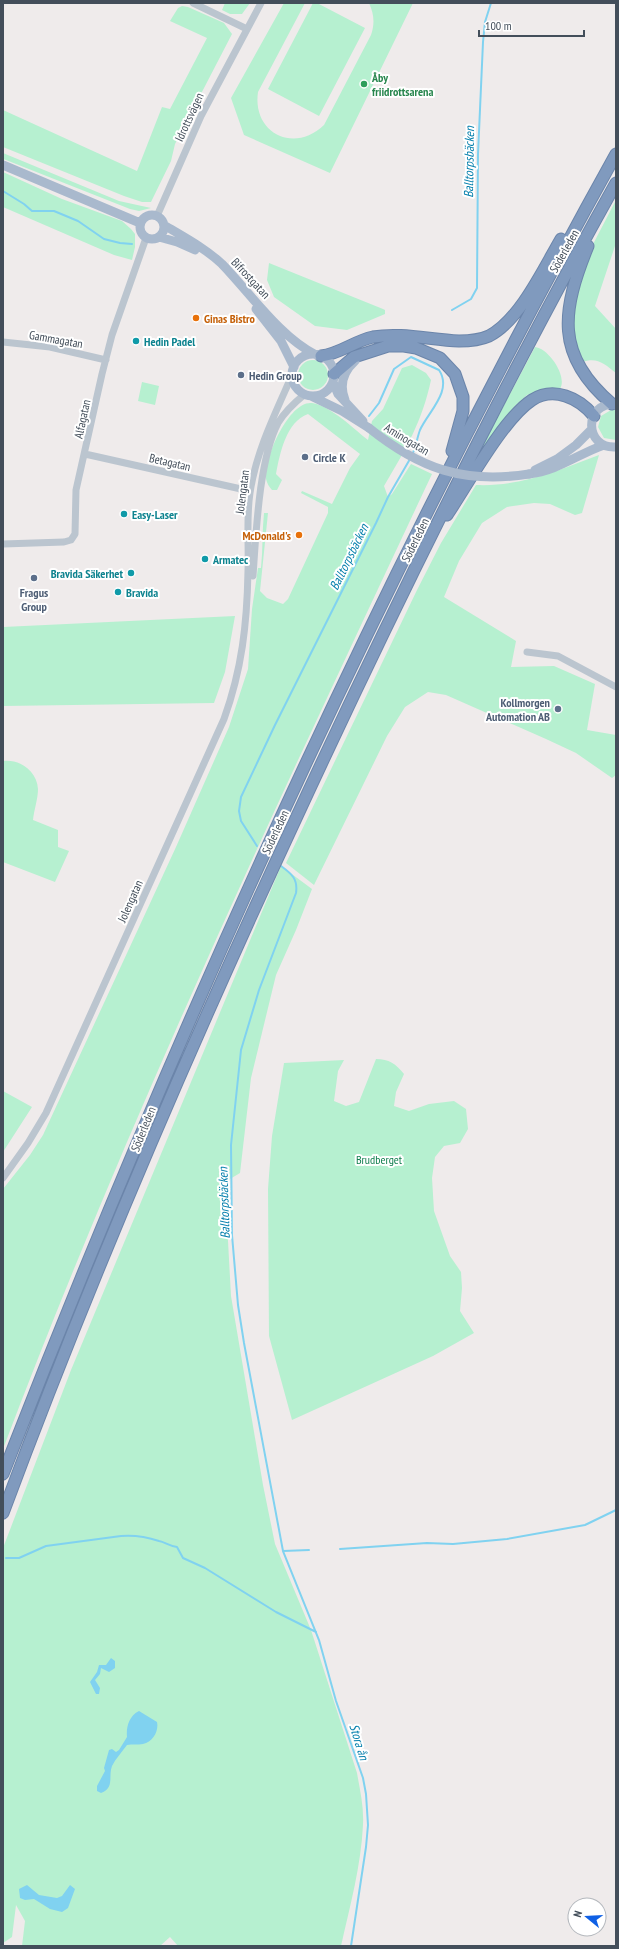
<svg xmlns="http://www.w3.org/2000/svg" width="619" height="1949" viewBox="0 0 619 1949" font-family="'PT Sans Narrow',sans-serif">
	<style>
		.green { fill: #b6f0d0 }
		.water { fill: #80d2f0 }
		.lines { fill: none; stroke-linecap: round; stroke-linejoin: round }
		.stream { stroke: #80d2f0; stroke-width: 2 }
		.highway-casing { stroke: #6b85aa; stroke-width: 13 }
		.minor { stroke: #bbc5cf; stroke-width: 7 }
		.major { stroke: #a9b9cd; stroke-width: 9 }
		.highway { stroke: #809abe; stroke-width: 11 }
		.major-bridge { stroke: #a9b9cd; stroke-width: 9 }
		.leisure-dot { fill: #2e9e5b; stroke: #fff; stroke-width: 1.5 }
		.food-dot { fill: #e8710a; stroke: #fff; stroke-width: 1.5 }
		.culture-dot { fill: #0f9aa8; stroke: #fff; stroke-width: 1.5 }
		.service-dot { fill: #5c6f8a; stroke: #fff; stroke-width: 1.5 }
		.labels { text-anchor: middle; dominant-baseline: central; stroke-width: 4; stroke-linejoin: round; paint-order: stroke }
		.leisure-label { font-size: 12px; font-weight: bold; fill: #27864d; stroke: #fff; text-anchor: start }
		.street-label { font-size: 12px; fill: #434e5a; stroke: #fff }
		.food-label { font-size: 12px; font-weight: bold; fill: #c56008; stroke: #fff; text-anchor: start }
		.culture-label { font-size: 12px; font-weight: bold; fill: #0d838f; stroke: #fff; text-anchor: start }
		.service-label { font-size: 12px; font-weight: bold; fill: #4e5e75; stroke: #fff; text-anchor: start }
		.park-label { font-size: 12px; fill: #117e4e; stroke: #fff }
		.water-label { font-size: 13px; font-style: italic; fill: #047fac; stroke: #fff }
	</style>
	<rect width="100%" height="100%" fill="#efebeb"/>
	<path class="green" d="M225,3H250L242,14H230L222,10Z
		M284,3H305L258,92C252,133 294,154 324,125L371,35C375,23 374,14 369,3H413L330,173L244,135L231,98Z
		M313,3H317L365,28L319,116L268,89Z
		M182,6L188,7L224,23L232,34L175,144L171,161L151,202H142L124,196L3,147V110L137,171L162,107L170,109L207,38L170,21L178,8Z
		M3,153L119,201L151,208L139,211L130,209L6,160L3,159Z
		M3,172L62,199L122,221L131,229L135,234V247L132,260L114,255L3,207Z
		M616,200V243L595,306L616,329V373C604,364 598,357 582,362L576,348L573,330L572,314L576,297L590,250Z
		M269,263L383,309L385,310V314L347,330L315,326L274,297L267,280Z
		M535,347C548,348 568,376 560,389L553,388L527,395L514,407L469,471Z
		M298 375a15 15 0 1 1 30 0a15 15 0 1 1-30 0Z
		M412,365L426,373L431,380C422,422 406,449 384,486L388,497L392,494L411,464L432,474C281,795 129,1116 3,1449V1189L30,1155L43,1135L176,847L229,727L248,669L252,609L258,568H261C263,549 262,531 264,513H268L260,591L267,598L283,604L288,599L328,513V507L301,493L302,491L332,504L350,468L360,454L308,414C286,422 280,453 276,474L282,480L277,490H272C269,487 267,483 266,479C263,460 289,400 312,403C331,406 354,429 368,440L372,421L383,409L402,368Z
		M142,382L159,386L155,405L138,401Z
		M611,410H616V440L604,438L598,427L601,416Z
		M599,455L582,513L575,515L550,504L534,503L507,507L482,523L459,561L444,597L516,641L511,667L554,666L595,684L587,730L616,735V775L612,778L576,753L546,739L446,695L428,692L405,707L387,736L314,885L286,863L417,590L441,543L476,485C520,487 559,470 599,455Z
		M235,616L225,672L214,703L3,706V627Z
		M3,761C20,759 37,771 38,789C38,799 34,810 33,820L58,830V847L69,851L55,882L3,862Z
		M281,866L312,889L296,930L276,975L251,1078L240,1173L230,1179L225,1186L231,1296L263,1485L275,1544L311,1630L357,1773C360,1790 364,1807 363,1825C361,1866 350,1906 341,1946H178L170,1937L160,1946H22L25,1921L16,1905L12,1937L3,1943V1870L4,1871L3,1869V1548L71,1370Z
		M376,1059C389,1059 396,1064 404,1074L396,1092L394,1106L409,1111L429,1104L454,1101L466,1109L468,1129L460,1143L444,1146L435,1157L432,1178L434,1211L450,1256L461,1272L462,1288L460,1311L474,1333L433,1356L292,1420L269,1336L268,1189L272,1136L284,1063L344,1060L338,1071L334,1101L346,1106L359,1102Z
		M3,1091L32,1107L3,1152Z"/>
	<path class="water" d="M111,1658L115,1661V1668L109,1672L101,1668L100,1674L95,1680L100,1688L99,1694H96L90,1682L97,1672L99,1665H106Z
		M139,1711L157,1722C159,1731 153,1742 143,1744C138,1745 132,1744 127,1745C122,1752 116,1758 112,1766C108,1776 115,1788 101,1793L97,1791V1786L105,1771L104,1768L109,1750L112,1749L116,1752L119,1750L127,1737C126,1727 129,1716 139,1711Z
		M27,1885L39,1895L57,1898L62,1896L70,1885L75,1889L68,1908L62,1912L50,1909L34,1899L25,1900L20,1898L19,1889Z"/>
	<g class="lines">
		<path class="stream" d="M3,191L24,204L32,211H54L78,221L104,239L120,243L132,244
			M452,310L471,299L477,288L478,154L483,42L485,22L491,3
			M369,416L379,403L394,369L411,357L439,370C453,391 428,412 420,430C417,438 416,447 412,455
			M257,846L241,821L239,811L241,797L275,725L376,523L388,497L410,459
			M281,866C292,874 298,879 296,893L259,990L241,1050L231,1145L232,1235L238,1305L244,1343L283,1551L319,1640L336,1701L363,1778L366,1794L368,1825L366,1847L351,1946
			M340,1549L427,1543L453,1544L507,1539L585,1525L616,1510
			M283,1551L309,1550
			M6,1558H19L46,1546L121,1536C133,1535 147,1537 159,1541C165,1542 169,1546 177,1547L183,1558L205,1568L276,1612L316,1632"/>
		<defs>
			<path id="highway" d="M588,246C562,310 554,355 612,404
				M321,356C340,354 354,341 373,337C401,332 431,340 459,341C469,341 480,340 489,336C520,320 544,268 561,239
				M334,374L354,357L388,346H404L416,348L440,358L455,374L463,397V411L452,451
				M447,515C468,484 503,419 532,400C554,386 579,398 594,416
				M3,1474C179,1022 380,579 616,154
				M3,1513C91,1276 191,1044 298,814C397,600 501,389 616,183"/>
		</defs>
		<use href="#highway" class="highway-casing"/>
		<path class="minor" d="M193,3L247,29
			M157,216L201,116L261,3
			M3,342L50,347L106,360
			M85,454L250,491
			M3,544L64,542L71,540L75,534L76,490L102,374L112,335L146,238
			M253,576C256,534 259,459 278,423C285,411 294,403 305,394
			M527,652L558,656L616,687
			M3,1178L28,1143L46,1113L224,719C242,669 247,624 248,571C249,545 246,518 250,493C256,451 276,412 293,373"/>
		<path class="major" d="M3,165L140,223
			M140 227a12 12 0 1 1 24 0a12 12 0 1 1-24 0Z
			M164,225C184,237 205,248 222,264C250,293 280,337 316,355
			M159,237L177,242L195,250
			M256,309L281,341L294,367
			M292 375a21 21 0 1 1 42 0a21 21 0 1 1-42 0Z
			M333,382L338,394L363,421
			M311,396L342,411L369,428
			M345,400C339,385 343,372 355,361
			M616,404C583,402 584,449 616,447
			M535,470L557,459L576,445L592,429
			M529,474C557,471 578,454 604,445"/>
		<use href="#highway" class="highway"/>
		<path class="major-bridge" d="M369,428C420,469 464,484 529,474"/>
	</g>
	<circle class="leisure-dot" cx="364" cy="84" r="4"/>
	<g class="food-dot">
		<circle cx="196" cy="318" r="4"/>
		<circle cx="299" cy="535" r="4"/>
	</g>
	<g class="culture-dot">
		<circle cx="136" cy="341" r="4"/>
		<circle cx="124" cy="514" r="4"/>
		<circle cx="205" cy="559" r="4"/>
		<circle cx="131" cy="573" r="4"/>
		<circle cx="118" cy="592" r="4"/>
	</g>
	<g class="service-dot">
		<circle cx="241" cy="375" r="4"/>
		<circle cx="305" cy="457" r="4"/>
		<circle cx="34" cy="578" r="4"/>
		<circle cx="558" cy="709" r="4"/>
	</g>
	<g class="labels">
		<g class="leisure-label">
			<text x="372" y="77">Åby<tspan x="372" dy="14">friidrottsarena</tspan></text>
		</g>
		<g class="street-label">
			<text transform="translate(189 117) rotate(-65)">Idrottsvägen</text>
			<text transform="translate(564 251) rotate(-61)">Söderleden</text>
			<text transform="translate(251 278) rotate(47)">Bifrostgatan</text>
			<text transform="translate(56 339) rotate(10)">Gammagatan</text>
			<text transform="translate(82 419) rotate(-78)">Alfagatan</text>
			<text transform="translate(407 439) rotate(31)">Aminogatan</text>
			<text transform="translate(170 462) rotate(13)">Betagatan</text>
			<text transform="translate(242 492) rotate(-83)">Jolengatan</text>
			<text transform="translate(415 540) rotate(-64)">Söderleden</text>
			<text transform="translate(275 832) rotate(-65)">Söderleden</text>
			<text transform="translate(130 901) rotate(-66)">Jolengatan</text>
			<text transform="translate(143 1129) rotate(-68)">Söderleden</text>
		</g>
		<g class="food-label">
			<text x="204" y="318">Ginas Bistro</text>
			<text x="291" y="535" text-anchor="end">McDonald's</text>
		</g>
		<g class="culture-label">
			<text x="144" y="341">Hedin Padel</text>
			<text x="132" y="514">Easy-Laser</text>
			<text x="213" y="559">Armatec</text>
			<text x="123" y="573" text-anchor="end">Bravida Säkerhet</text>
			<text x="126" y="592">Bravida</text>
		</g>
		<g class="service-label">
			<text x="249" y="375">Hedin Group</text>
			<text x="313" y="457">Circle K</text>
			<text x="34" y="592" text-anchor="middle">Fragus<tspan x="34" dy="14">Group</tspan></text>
			<text x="550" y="702" text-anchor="end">Kollmorgen<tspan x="550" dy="14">Automation AB</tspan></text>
		</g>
		<g class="park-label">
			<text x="379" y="1159">Brudberget</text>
		</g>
		<g class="water-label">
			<text transform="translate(469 162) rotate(-89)">Balltorpsbäcken</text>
			<text transform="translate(349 557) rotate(-64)">Balltorpsbäcken</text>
			<text transform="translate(224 1203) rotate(-92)">Balltorpsbäcken</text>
			<text transform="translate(359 1742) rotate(73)">Stora ån</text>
		</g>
	</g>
	<rect width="619" height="1949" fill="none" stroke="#434e5a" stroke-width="8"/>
	<g transform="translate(587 1917) rotate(288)"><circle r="19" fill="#ffffff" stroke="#b4b8bd"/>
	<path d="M0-3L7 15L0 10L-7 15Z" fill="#0f60e5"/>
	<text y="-6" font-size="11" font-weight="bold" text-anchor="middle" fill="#434e5a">N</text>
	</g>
	<path d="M479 30v6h105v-6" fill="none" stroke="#434e5a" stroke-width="2"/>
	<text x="485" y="30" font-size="12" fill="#434e5a" stroke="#ffffff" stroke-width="3" paint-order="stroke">100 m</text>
</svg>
